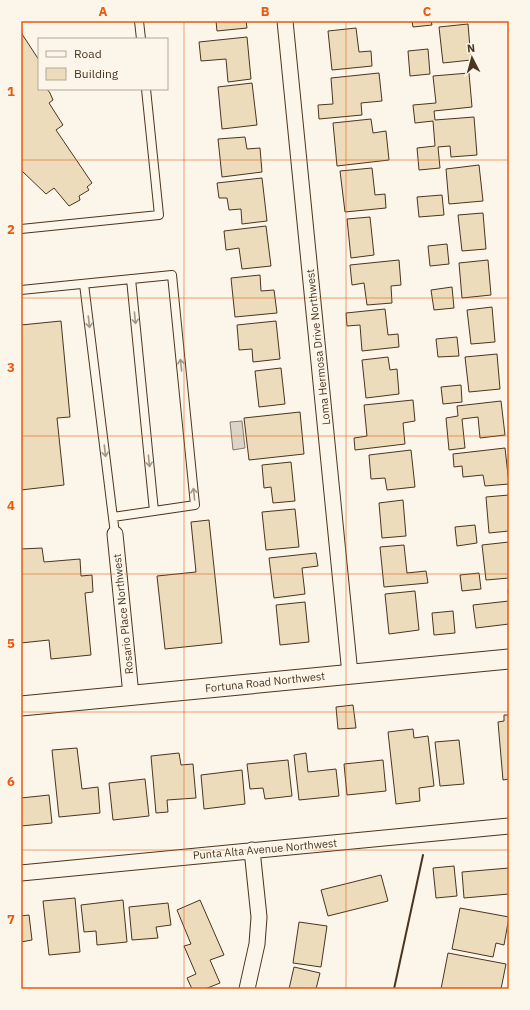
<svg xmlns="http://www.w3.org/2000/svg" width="530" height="1010" viewBox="0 0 530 1010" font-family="'IBM Plex Sans',sans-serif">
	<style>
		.water { fill: #dcd4c6; stroke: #887966 }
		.building { fill: #ecdcbc; stroke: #4a3520 }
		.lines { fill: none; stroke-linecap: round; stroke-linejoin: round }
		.service-casing { stroke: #4a3520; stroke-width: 10 }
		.minor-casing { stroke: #4a3520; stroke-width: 17 }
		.tertiary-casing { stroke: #4a3520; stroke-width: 21 }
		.service { stroke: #fbf6e9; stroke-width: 8 }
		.minor { stroke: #fbf6e9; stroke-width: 15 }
		.tertiary { stroke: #fbf6e9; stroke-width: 19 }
		.wall { stroke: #4a3520; stroke-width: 2 }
		.oneway { stroke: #a29684 }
		.grid { fill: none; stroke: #e8590c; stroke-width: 1; stroke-opacity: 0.55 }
		.labels { text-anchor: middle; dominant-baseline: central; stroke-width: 3; stroke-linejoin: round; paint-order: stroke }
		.street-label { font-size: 11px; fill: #4a3520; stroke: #fbf6e9 }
		.neatline { fill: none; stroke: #e8590c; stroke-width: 1.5 }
		.grid-label { font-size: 13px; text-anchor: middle; font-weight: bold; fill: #e8590c }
	</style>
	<rect width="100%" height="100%" fill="#fbf6e9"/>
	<path class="water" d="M242,421L245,448L233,450L230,422Z"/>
	<path class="building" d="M216,21H246L247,28L217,31Z
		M412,21H431L432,25L413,27Z
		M21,22L22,34L39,60V89H47L50,93L53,100L49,103L63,125L56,130L92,183L87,187L89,190L79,196L80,200L69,206L54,188L46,194L21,170Z
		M468,24L471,60L443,63L439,27Z
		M356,28L359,52L371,51L372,66L332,70L328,31Z
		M247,37L251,79L228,82L226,59L201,61L199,42Z
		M428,49L430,74L410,76L408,51Z
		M379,73L382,101L361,103L362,115L319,119L318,105L333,104L331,78Z
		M469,73L472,107L434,111L435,120L474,117L477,155L451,157L450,146L438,147L440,168L419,170L417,148L435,146L433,121L415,123L413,105L436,103L433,76Z
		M252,83L257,125L222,129L218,87Z
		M371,119L373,133L386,131L389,160L337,166L333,123Z
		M245,137L247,149L260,148L262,172L222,177L218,139Z
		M479,165L483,201L449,204L446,169Z
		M372,168L375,195L385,194L386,208L345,212L340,171Z
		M262,178L267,221L242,224L241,209L229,210L227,198H219L217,183Z
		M442,195L444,215L419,217L417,197Z
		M483,213L486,249L462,251L458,215Z
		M370,217L374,255L351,258L347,219Z
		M266,226L271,266L242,269L239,248L226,250L224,231Z
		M447,244L449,264L430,266L428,246Z
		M399,260L401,285L391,286L392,303L367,305L364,283L352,285L350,265Z
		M488,260L491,295L462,298L459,263Z
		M260,275L261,291L274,290L277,313L235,317L231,278Z
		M452,287L454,308L434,310L431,290Z
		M492,307L495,342L471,344L467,310Z
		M385,309L388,335L398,334L399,347L362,351L360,325L347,326L346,313Z
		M61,321L70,417L57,418L64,485L21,490V325Z
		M276,321L280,359L253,362L252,349L239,350L237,325Z
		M457,337L459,356L438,357L436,339Z
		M497,354L500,389L469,392L465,357Z
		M388,357L390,370L397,369L399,394L366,398L362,360Z
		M281,368L285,404L259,407L255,371Z
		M461,385L462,402L443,404L441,387Z
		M413,400L415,421L403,423L405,444L355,450L354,438L367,436L364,405Z
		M501,401L505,435L480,438L478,417L462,419L465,448L449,450L446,418L458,416L457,406Z
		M300,412L304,454L249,460L244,418Z
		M505,448L509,484L485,486L483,475L463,477L462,466L454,467L453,454Z
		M411,450L415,487L387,490L385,478L371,479L369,455Z
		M291,462L295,501L273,503L271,487L264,488L262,465Z
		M509,495V531L489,533L486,497Z
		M403,500L406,536L382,538L379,503Z
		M295,509L299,547L266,550L262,512Z
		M209,520L222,643L165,649L157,576L196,572L191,522Z
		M475,525L477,543L457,546L455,527Z
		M509,542V578L486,580L482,545Z
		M404,545L407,573L426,571L428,583L384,587L380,547Z
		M42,548L44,562L80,559L81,576L92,575L93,592L85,593L91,655L51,659L49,640L21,643V549Z
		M316,553L318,566L302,568L305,594L274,598L269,558Z
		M479,573L481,589L462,591L460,575Z
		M508,590H509V624L476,628L473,605L509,601Z
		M415,591L419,630L389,634L385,594Z
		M305,602L309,642L280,645L276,605Z
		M453,611L455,633L434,635L432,613Z
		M353,705L356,728L338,729L336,707Z
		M504,715H509V779L503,780L498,722L504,721Z
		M413,729L414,738L428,736L434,786L419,788L420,801L396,804L388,732Z
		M459,740L464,784L440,786L435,742Z
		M77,748L82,789L98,787L100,813L59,817L52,750Z
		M179,753L181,765L193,764L196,798L167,800L168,812L156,813L151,756Z
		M306,753L308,772L336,769L339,796L299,800L294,755Z
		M288,760L292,796L265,799L263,788L250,789L247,764Z
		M383,760L386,791L347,795L344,764Z
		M242,770L245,804L204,809L201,775Z
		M145,779L149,816L113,820L109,783Z
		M49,795L52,823L21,826V798Z
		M454,866L457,896L436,898L433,868Z
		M509,868V894L464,898L462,872Z
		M381,875L388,901L328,916L321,890Z
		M75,898L80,952L49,955L43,901Z
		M123,900L127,942L97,945L96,931L84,932L81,905Z
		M200,900L224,955L210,960L220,983L205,989H192L187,978L196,974L184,946L191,944L177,910Z
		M168,903L171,925L156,927L158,938L132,940L129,907Z
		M460,908L509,917L504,945L496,943L493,957L452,949Z
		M29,915L32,940L21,942V916Z
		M299,922L327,926L321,967L293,963Z
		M448,953L506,964L501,989H441Z
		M294,967L320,973L316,989H289Z"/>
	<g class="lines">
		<defs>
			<path id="service" d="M139,21L141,39
				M21,229L159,215L146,89
				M131,279L154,511
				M84,284L115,534
				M21,290L172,275L195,505L113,517"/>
			<path id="minor" d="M285,21L350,674
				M115,534L131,695
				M21,873L509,826
				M247,989L257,944L259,917L252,850"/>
			<path id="tertiary" d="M21,706L509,659"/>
		</defs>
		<use href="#service" class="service-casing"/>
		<use href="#minor" class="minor-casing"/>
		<use href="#tertiary" class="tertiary-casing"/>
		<use href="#service" class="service"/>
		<use href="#minor" class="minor"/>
		<use href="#tertiary" class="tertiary"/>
		<path class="wall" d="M394,989L423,855"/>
	</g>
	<defs><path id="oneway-shaft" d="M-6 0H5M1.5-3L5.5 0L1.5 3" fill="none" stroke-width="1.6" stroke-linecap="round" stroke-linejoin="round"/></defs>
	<g class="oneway">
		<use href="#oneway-shaft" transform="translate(135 318) rotate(84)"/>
		<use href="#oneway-shaft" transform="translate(89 322) rotate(83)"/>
		<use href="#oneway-shaft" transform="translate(181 365) rotate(-96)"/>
		<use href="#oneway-shaft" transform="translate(105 451) rotate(83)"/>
		<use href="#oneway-shaft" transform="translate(149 461) rotate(84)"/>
		<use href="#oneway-shaft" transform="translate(194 494) rotate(-96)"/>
	</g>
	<path class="grid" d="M184,21V989M346,21V989M21,160H509M21,298H509M21,436H509M21,574H509M21,712H509M21,850H509"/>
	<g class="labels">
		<g class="street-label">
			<text transform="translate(318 347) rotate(-96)">Loma Hermosa Drive Northwest</text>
			<text transform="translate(123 614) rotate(-96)">Rosario Place Northwest</text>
			<text transform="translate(265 682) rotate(-6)">Fortuna Road Northwest</text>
			<text transform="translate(265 849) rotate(-5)">Punta Alta Avenue Northwest</text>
		</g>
	</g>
	<rect width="530" height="1010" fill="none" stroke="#fbf6e9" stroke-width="44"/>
	<rect x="38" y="38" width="130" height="52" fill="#fbf6e9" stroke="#b4a999"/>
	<rect x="46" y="51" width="20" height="6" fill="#fbf6e9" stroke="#b4a999"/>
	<text x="74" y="58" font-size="12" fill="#4a3520">Road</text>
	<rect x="46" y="68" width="20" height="12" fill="#ecdcbc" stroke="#b4a999"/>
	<text x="74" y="78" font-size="12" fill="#4a3520">Building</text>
	<g transform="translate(472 58) rotate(354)" stroke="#fbf6e9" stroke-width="3" paint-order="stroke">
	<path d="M0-3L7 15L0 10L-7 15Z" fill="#4a3520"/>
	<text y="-6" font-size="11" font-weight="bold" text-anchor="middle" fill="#4a3520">N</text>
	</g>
	<rect x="22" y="22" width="486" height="966" class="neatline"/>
	<g class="grid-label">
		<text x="103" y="16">A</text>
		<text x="265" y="16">B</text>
		<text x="427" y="16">C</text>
		<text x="11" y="96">1</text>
		<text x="11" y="234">2</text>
		<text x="11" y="372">3</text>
		<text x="11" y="510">4</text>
		<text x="11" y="648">5</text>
		<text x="11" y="786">6</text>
		<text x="11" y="924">7</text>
	</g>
</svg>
